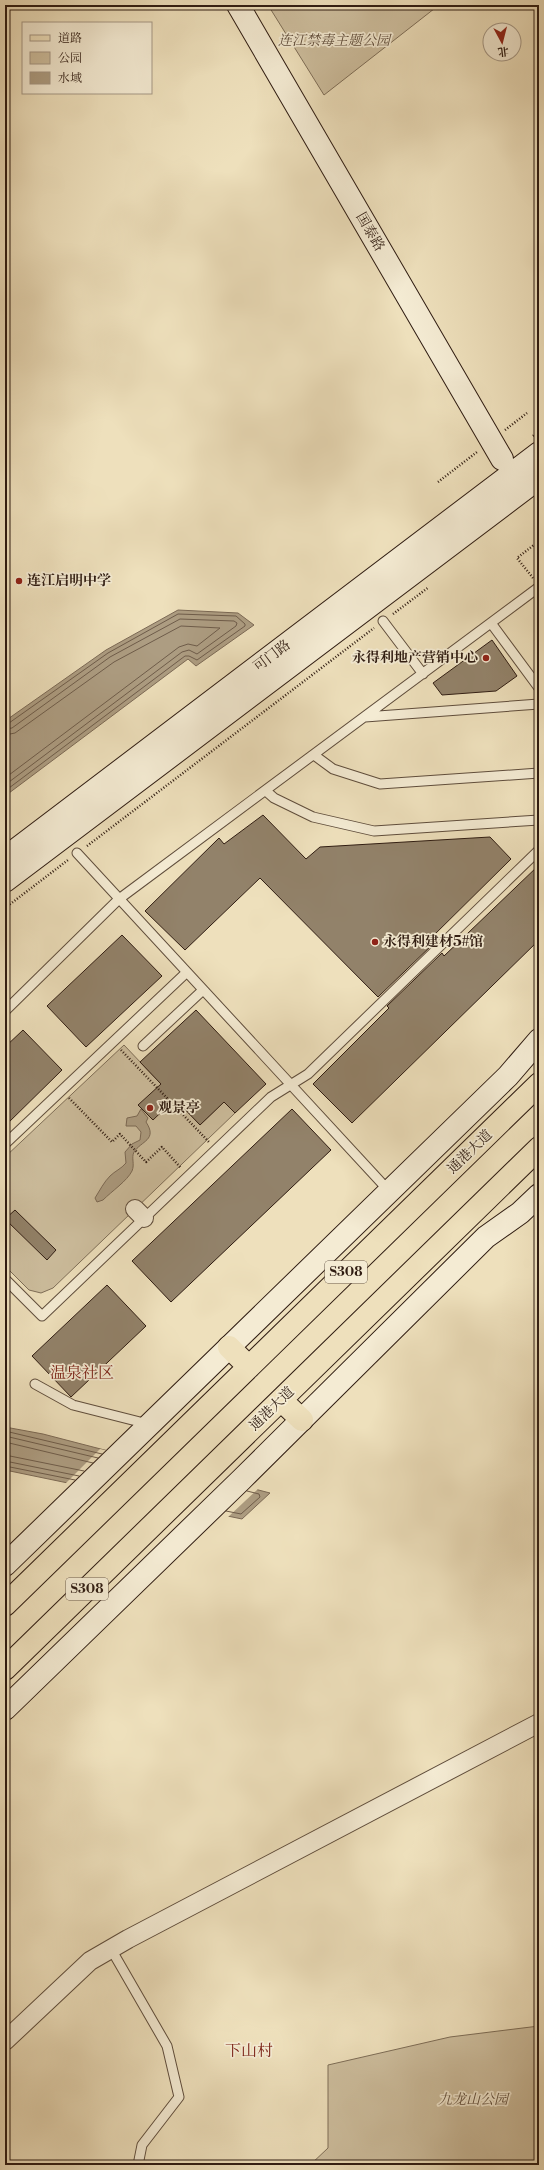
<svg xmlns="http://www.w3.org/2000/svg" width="544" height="2170" viewBox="0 0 544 2170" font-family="'Libre Bodoni','Noto Serif SC',serif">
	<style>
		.green { fill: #cebf9f; stroke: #7e6e58 }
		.water { fill: #ad9d82; stroke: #7b6955 }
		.pier { fill: #eee0bc }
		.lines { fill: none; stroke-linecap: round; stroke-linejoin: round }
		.shore { stroke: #6e5c4a; stroke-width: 1 }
		.building { fill: #92826a; stroke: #2f1c12 }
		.lane-casing { stroke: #5f4d3c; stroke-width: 11 }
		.street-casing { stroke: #5f4d3c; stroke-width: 20 }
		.secondary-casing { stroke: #2f1c12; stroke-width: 24 }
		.primary-casing { stroke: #2f1c12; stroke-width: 24 }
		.path { stroke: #2f1c12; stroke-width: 2.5; stroke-dasharray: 1 2; stroke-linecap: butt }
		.lane { stroke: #f4ebd3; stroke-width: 9 }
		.street { stroke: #f4ebd3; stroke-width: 18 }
		.secondary { stroke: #f4ebd3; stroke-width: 22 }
		.primary { stroke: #eee0bc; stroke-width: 22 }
		.poi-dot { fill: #8f2418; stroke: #f4ebd3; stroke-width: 1.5 }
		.labels { text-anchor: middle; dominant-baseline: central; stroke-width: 3.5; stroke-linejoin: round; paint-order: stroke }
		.shield { fill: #f4ebd3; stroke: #6a5a4c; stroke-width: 1 }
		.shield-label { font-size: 13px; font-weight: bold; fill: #2f1c12 }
		.park-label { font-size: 14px; font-style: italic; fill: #5f4d3c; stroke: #f4ebd3 }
		.street-label { font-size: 14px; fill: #2f1c12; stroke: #f4ebd3 }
		.poi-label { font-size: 14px; font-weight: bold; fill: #2f1c12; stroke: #f4ebd3; text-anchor: start }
		.quarter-label { font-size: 16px; fill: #7a1f14; stroke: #f4ebd3 }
	</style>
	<rect width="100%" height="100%" fill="#eee0bc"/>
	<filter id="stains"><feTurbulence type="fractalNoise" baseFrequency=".005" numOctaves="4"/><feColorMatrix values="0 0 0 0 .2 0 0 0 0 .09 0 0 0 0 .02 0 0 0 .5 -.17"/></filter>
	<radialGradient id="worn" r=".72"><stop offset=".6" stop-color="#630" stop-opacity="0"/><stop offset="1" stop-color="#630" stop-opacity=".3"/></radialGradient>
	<path class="green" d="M268,5H439L324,95Z
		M124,1045L200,1125L224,1102L235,1113L53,1288L41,1293L29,1290L5,1266V1157Z
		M539,2026V2165H310L328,2148V2065L450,2037Z"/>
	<path class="water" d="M178,610L238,613L254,625L196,666L188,659L5,796V721L106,650Z
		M141,1109L148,1118L146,1122C158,1140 141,1141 134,1152C131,1158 135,1164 132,1171C127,1181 112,1191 103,1200L97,1202L95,1198C100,1190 104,1182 110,1176C115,1171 121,1169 126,1163L125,1152L132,1144L140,1140L141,1132L136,1126H126L127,1118L137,1116Z
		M5,1427L43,1434L270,1493L242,1519L5,1470Z"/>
	<path class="pier" d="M100,1449L158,1462L259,1488L227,1518L65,1484Z"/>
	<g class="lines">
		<path class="shore" d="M5,724L9,723L108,653L178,614L236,616L245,624V626L197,660L189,656H185L5,791
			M5,729L12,728L110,657L180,619L234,621L237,623L236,626L197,654L189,650L182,652L5,785
			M5,735L15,733L114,662L181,626L220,628L197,646L188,644L179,647L5,778
			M5,1431L102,1454
			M5,1436L98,1458
			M5,1442L93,1463
			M5,1455L84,1471
			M5,1461L79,1476
			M5,1466L75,1480
			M226,1511L241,1514L260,1497L259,1494L247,1491"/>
	</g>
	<path class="building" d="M492,640L517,676L496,691L442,695L433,683Z
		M263,815L306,859L320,847L490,837L511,859L429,940L433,944L378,997L260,878L185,950L145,911L219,838L224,844Z
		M539,865V940L352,1123L313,1084L389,1008L387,1006L442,953L444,956Z
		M122,935L162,976L86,1047L47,1006Z
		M196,1010L266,1084L235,1113L224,1102L200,1125L175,1099L153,1120L138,1105L161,1084L140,1062Z
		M23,1030L62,1070L5,1126V1047Z
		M292,1109L331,1150L171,1302L132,1261Z
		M15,1210L56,1250L47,1260L5,1219Z
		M107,1285L146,1326L71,1397L32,1356Z"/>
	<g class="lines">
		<defs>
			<path id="lane" d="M383,621L423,674
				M491,623L539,688
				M365,717L539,704
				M314,755L333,769L380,784L539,773
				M266,791L274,798L313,817L374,831L539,820
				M77,853L389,1191
				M5,1011L119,899L539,587
				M143,1046L203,990
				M5,1144L187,972
				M5,1279L42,1316L271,1097L308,1074L539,850
				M35,1384L73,1405L148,1424
				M111,1949L167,2046L179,2097L142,2145L138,2165"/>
			<path id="street" d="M135,1209L144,1218
				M5,2041L90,1961L128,1939L539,1723"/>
			<path id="secondary" d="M238,5L502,459
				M5,858L539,453
				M5,881L539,478
				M5,1565L508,1076L539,1040
				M5,1709L241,1480L486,1237L520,1213L539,1195"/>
			<path id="primary" d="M229,1347L249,1367
				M281,1400L302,1420
				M5,1605L539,1084
				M5,1669L539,1148"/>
		</defs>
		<use href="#lane" class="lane-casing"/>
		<use href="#street" class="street-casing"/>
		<use href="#secondary" class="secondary-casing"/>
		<use href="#primary" class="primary-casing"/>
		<path class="path" d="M505,430L527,413
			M533,436L539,431
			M438,482L477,452
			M533,578L517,558L539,541
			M393,614L429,587
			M87,846L374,628
			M5,908L68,860
			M121,1050L209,1142
			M69,1098L112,1142L120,1134L146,1162L162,1147L181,1168"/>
		<use href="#lane" class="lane"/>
		<use href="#street" class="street"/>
		<use href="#secondary" class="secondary"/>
		<use href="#primary" class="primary"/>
	</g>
	<g class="poi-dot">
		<circle cx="19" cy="581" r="4"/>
		<circle cx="486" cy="658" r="4"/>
		<circle cx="375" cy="942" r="4"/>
		<circle cx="150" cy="1108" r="4"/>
	</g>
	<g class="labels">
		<g class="shield">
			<rect x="325" y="1261" width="42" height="22" rx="3"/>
			<rect x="66" y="1578" width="42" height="22" rx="3"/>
		</g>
		<g class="shield-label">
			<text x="346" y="1272">S308</text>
			<text x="87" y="1589">S308</text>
		</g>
		<g class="park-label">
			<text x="334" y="41">连江禁毒主题公园</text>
			<text x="473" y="2100">九龙山公园</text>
		</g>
		<g class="street-label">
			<text transform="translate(370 232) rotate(60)">国泰路</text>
			<text transform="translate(272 656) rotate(-37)">可门路</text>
			<text transform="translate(470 1152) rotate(-44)">通港大道</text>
			<text transform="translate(272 1409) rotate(-44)">通港大道</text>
		</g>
		<g class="poi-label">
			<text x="27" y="581">连江启明中学</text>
			<text x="478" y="658" text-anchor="end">永得利地产营销中心</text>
			<text x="383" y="942">永得利建材5#馆</text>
			<text x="158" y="1108">观景亭</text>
		</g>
		<g class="quarter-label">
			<text x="82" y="1373">温泉社区</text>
			<text x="249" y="2051">下山村</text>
		</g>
	</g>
	<rect width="544" height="2170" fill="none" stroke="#eee0bc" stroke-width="20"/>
	<rect x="6" y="6" width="532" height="2158" fill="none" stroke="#2f1c12" stroke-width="2"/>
	<rect x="10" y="10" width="524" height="2150" fill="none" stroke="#2f1c12"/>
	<rect x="22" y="22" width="130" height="72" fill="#f4ebd3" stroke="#a59886"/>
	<rect x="30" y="35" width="20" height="6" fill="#eee0bc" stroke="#a59886"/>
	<text x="58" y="42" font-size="12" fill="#2f1c12">道路</text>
	<rect x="30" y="52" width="20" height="12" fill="#cebf9f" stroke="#a59886"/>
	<text x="58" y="62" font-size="12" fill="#2f1c12">公园</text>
	<rect x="30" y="72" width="20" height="12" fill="#ad9d82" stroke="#a59886"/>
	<text x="58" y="82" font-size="12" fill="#2f1c12">水域</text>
	<g transform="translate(502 42) rotate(173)"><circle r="19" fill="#f4ebd3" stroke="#a59886"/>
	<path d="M0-3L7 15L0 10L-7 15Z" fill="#8f2418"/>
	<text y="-6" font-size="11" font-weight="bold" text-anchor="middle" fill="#2f1c12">北</text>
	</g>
	<rect width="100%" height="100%" filter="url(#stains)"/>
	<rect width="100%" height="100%" fill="url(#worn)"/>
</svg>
